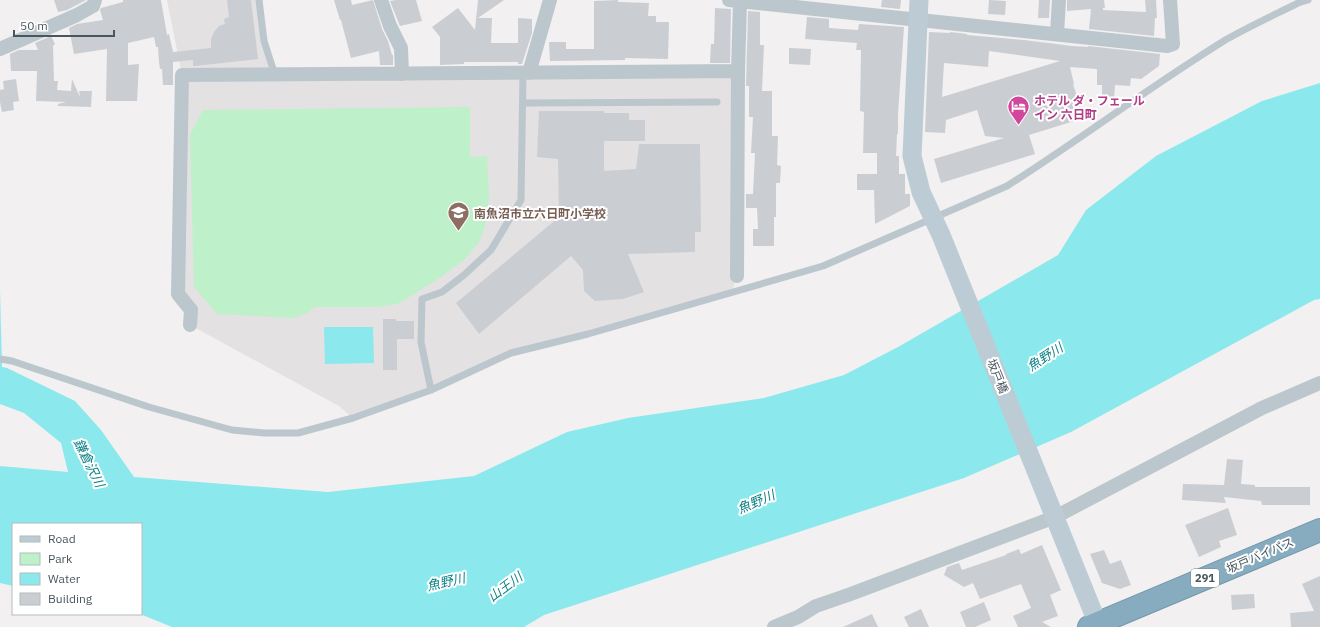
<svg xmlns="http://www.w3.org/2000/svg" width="1320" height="627" viewBox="0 0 1320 627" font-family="'IBM Plex Sans','Noto Sans JP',sans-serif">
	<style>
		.education { fill: #e3e1e2 }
		.green { fill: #bef0c9 }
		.water { fill: #8be9ed }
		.building { fill: #caced2; fill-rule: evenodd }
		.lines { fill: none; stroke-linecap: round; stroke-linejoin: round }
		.highway-casing { stroke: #7297aa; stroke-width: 24 }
		.lane { stroke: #bbc7cd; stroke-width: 7 }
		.street { stroke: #bbc7cd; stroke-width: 14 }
		.secondary { stroke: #bdccd4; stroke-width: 19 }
		.highway { stroke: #87abbf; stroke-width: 22 }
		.labels { text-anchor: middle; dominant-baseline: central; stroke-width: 4; stroke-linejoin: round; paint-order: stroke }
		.shield { fill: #fff; stroke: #7e898e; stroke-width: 1 }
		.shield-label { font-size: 11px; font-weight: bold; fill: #47575d }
		.hotel-label { font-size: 12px; font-weight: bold; fill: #b23c85; stroke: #fff; text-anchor: start }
		.education-label { font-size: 12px; font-weight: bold; fill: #785e54; stroke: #fff; text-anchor: start }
		.street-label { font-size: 12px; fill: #47575d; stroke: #fff }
		.water-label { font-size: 13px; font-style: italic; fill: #0c8186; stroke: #fff }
	</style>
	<rect width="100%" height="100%" fill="#f2f0f0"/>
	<path class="education" d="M167,0H259L264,41L275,75L738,71L737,276L732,292L511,353L353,418L339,406L190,325L178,294L182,75Z"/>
	<path class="green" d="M470,107V157L487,156L489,197L485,226L479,242L466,258L441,277L411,296L397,304L378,307H315L307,313L294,318L217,314L194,287L190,135L203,110Z"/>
	<path class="water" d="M1320,83V299L1314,300L1071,432L964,478L544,615L524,627H172L140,614L141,524H13V586L0,583V466L68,472L61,443L24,413L0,404V290L2,367L7,368L75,401L101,430L134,477L328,492L474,476L567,432L628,418L764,398L844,375L898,347L1058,255L1086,210L1156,156L1262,101Z
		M324,327H373L374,363L325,364Z"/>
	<path class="building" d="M54,0H86L67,10L58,12Z
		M123,0H161L167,35L169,34L173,52L211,48V39L214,32L219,26L225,24L224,19L229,17L227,0H251L258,59L195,66H193V60L173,62V85H163L162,69H160L159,62L158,47H156L154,37L128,43V65L139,64L137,101H106L107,49L74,54L69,28L77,24L103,20L100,10L101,8L123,2Z
		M334,0H351L352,5L373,0L382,29L388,41L392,55H393V65H380L379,51L351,58L341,20H340Z
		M396,0H416L422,21L400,26L390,1Z
		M478,0H504L478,18H492L491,43H518V18L532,19V33L522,64H518V62H464V64L440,65V37L432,27L458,8L475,30Z
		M618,0V2L649,3L648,16H656V22H669L668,59L625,58V60L550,61L549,42H566V49H594V1Z
		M882,0H901L900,9L881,7Z
		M989,0L1006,1L1005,15L988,14Z
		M1039,0H1050L1049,18H1038Z
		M1067,0H1104L1105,8H1103V10L1146,12L1145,0H1156L1157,18H1155L1154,36L1089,29L1091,9L1067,11Z
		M715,8L731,9L730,63H710L711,44H714Z
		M748,11L760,12V45H764L762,91H772V136H778L777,165L781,166L780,183H776V217H774V246H753V229H758L757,208H746V194H753L755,153H751L753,117H749V86H746Z
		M807,17L829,19V28L858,30L859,24L904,27L898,114V134H897L896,156H899V174H905V194H910V206L875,224L874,190H857V174H877V153H863L864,112L860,111L861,50H856L857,43L805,39Z
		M929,32L950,33V32L967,34V35L1024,40L1072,46L1088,47V46L1160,54L1159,66L1141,79L1131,78L1130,86L1115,85L1114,98H1102V85H1097V69L1070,67L1074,84H1073L1084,118L1029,135L1035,154L941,183L934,159L1004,138L985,136L977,110L946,120L945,133L925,132ZM989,51L1060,61L942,97L944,63L988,67Z
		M51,36L55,44L53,46L54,81H58L57,90L71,91L72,79L80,97L79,91H92L91,107L58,106V104L66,102L36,101L37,71H11L10,54L19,50H38L35,43Z
		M789,48L811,49L810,65L789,64Z
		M16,79L19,101L13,102L14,110L2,112L0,102V90L4,89L3,81Z
		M539,111H604V113H629V120H645V141H604V171L636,169L639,144H700L701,232H695V252L628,254L644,292L623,299L595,301L584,291L583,270L571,256L479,334L456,303L559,217L558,159L537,157Z
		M383,319H396V321H414V339H397V370H383Z
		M1227,459L1243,460L1241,484L1255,485V487H1310V505H1262L1261,501L1224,497L1226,503L1182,500L1183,484L1224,485Z
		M1228,508L1237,535L1219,541L1221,547L1199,557L1185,525Z
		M1042,545L1061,590L1050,595L1058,616L1042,622L1051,627H1018L1013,616L1031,608L1021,584L980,599L973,583L964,587L944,575L947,567L959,563L962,570L1006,555V554L1019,549L1021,554Z
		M1104,550L1110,564L1121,560L1131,585L1120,589L1102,583L1090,554Z
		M1320,576V627H1291L1290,613L1314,611L1302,584Z
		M1254,594L1255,608L1232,610L1231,595Z
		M984,602L991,620L975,627H966L960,612Z
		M921,609L929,627H909L904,617Z
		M872,614L878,627H843Z"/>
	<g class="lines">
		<defs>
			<path id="highway" d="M1089,627L1320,530"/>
		</defs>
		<use href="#highway" class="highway-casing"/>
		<path class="lane" d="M259,0L264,41L275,75
			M523,103L717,102
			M0,359L12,361L149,407L232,430L264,433H298L353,418L431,390L511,353L588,334L823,266L1007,186C1081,139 1152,85 1227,39C1250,26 1274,15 1298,3L1308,0
			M431,390L421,342L422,299L442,292L464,275L491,250L521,200L523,73"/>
		<path class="street" d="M381,0L390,26L401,48L402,74
			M729,0L1167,46L1173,44L1170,0
			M1057,34L1059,0
			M0,49L77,15L93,6L95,0
			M529,73L550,0
			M737,276L738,71
			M190,325L191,310L178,294L182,75L738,71L740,2
			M774,627L798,617L816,606L848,595L1055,517L1262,408L1320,383"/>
		<path class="secondary" d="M919,0L912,156L921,192L941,235L1099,627"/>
		<use href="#highway" class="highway"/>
	</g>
	<defs>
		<symbol id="hotel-pin" viewBox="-11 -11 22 30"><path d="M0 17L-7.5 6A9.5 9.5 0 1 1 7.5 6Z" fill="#d1479c" stroke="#fff"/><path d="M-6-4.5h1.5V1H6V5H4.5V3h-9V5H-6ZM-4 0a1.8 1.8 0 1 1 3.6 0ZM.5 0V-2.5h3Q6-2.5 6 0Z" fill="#fff"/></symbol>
		<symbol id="school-pin" viewBox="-11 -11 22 30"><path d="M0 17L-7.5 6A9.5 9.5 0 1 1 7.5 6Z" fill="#8d6e63" stroke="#fff"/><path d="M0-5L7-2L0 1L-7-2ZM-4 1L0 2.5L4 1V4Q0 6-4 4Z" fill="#fff"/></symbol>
	</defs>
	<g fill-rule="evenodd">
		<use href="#hotel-pin" x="1006" y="94" width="25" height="34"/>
		<use href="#school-pin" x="446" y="200" width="25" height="34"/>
	</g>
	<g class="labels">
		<rect class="shield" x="1191" y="569" width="28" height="18" rx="3"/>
		<g class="shield-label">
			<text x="1205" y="578">291</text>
		</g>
		<g class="hotel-label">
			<text x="1034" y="100">ホテル ダ・フェール<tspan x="1034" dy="14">イン 六日町</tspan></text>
		</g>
		<g class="education-label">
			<text x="474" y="213">南魚沼市立六日町小学校</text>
		</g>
		<g class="street-label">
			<text transform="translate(998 376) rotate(68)">坂戸橋</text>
			<text transform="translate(1260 555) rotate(-23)">坂戸バイパス</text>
		</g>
		<g class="water-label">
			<text transform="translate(1045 357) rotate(-33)">魚野川</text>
			<text transform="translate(89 463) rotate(64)">鎌倉沢川</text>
			<text transform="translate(756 502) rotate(-23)">魚野川</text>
			<text transform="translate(446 582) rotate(-13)">魚野川</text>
			<text transform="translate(505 587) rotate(-37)">山王川</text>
		</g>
	</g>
	<rect x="12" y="523" width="130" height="92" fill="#ffffff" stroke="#b5bcbe"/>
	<rect x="20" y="536" width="20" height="6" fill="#bdccd4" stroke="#b5bcbe"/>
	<text x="48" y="543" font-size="12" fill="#47575d">Road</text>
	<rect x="20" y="553" width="20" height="12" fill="#bef0c9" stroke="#b5bcbe"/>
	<text x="48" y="563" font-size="12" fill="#47575d">Park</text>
	<rect x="20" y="573" width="20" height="12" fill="#8be9ed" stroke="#b5bcbe"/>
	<text x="48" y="583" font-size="12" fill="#47575d">Water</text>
	<rect x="20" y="593" width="20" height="12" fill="#caced2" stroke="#b5bcbe"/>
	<text x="48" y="603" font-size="12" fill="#47575d">Building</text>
	<path d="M14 30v6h100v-6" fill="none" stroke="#47575d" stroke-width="2"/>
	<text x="20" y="30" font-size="12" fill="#47575d" stroke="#ffffff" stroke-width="3" paint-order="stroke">50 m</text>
</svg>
